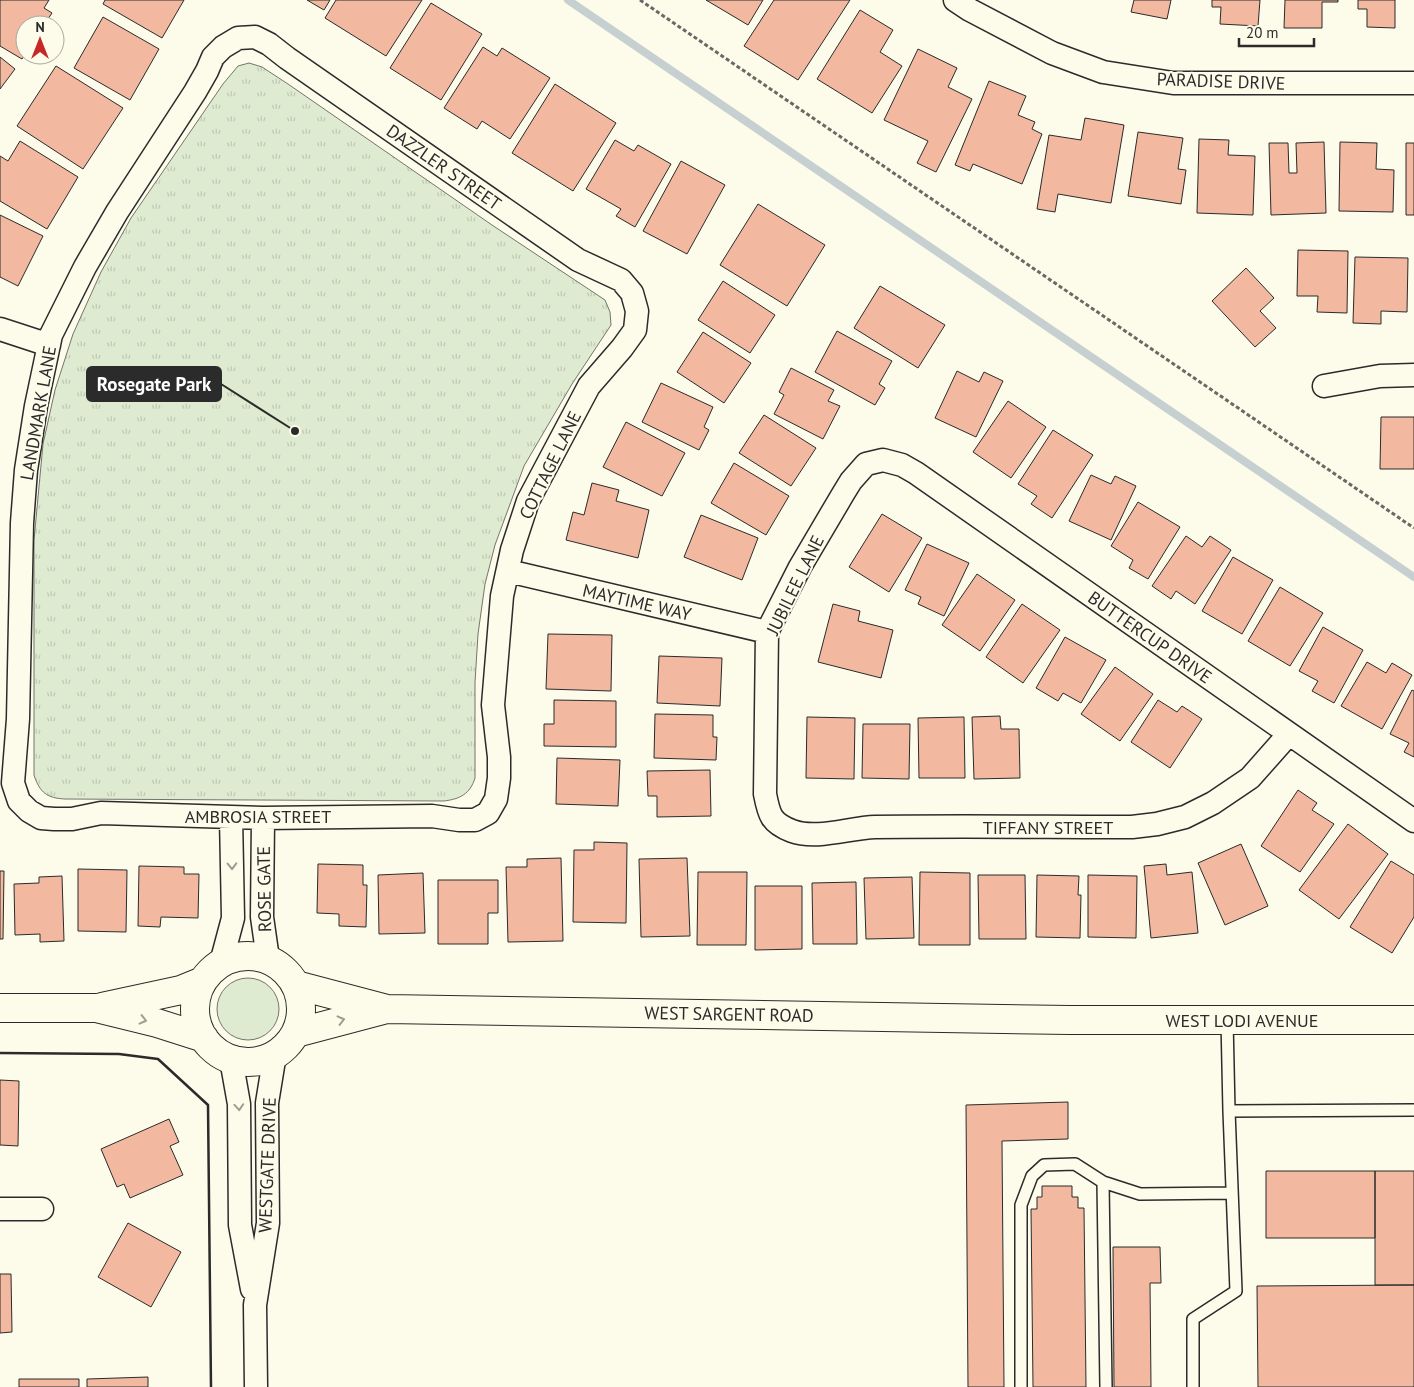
<svg xmlns="http://www.w3.org/2000/svg" width="1414" height="1387" viewBox="0 0 1414 1387" font-family="'PT Sans',sans-serif">
	<style>
		.park { fill: url(#park-tufts); stroke: #74746e }
		.garden { fill: #deebd1; stroke: #74746e }
		.lines { fill: none; stroke-linecap: round; stroke-linejoin: round }
		.stream { stroke: #c7d0d0; stroke-width: 8 }
		.building { fill: #f2b8a0; stroke: #2b2b2b }
		.service-casing { stroke: #2b2b2b; stroke-width: 14 }
		.minor-casing { stroke: #2b2b2b; stroke-width: 25 }
		.tertiary-casing { stroke: #2b2b2b; stroke-width: 30 }
		.path { stroke: #6a6964; stroke-width: 3; stroke-dasharray: 4 2.5; stroke-linecap: butt }
		.service { stroke: #fdfbea; stroke-width: 11 }
		.minor { stroke: #fdfbea; stroke-width: 22 }
		.tertiary { stroke: #fdfbea; stroke-width: 28 }
		.wall { stroke: #2b2b2b; stroke-width: 2.5 }
		.oneway { stroke: #9e9d94 }
		.labels { text-anchor: middle; dominant-baseline: central; stroke-width: 4; stroke-linejoin: round; paint-order: stroke }
		.street-label { font-size: 18px; fill: #2b2b2b; stroke: #fdfbea }
		.leader { fill: none; stroke: #2b2b2b; stroke-width: 2 }
		.callout-dot { fill: #2b2b2b; stroke: #fdfbea; stroke-width: 2 }
		.callout { fill: #2b2b2b; stroke: #2b2b2b; stroke-width: 2 }
		.callout-label { font-size: 19px; text-anchor: middle; font-weight: bold; fill: #fff }
	</style>
	<defs>
		<pattern id="park-tufts" width="24" height="20" patternUnits="userSpaceOnUse" patternTransform="scale(1.25)"><rect width="24" height="20" fill="#deebd1"/><path d="M3 7l-1-3M5 7V3M7 7l1-3M15 17l-1-3M17 17v-4M19 17l1-3" fill="none" stroke="#bfcab4"/></pattern>
	</defs>
	<rect width="100%" height="100%" fill="#fdfbea"/>
	<path class="park" d="M249,63L262,67L288,84L492,225L605,300L610,312L611,325L572,384L524,466L495,545L485,584L478,634L475,682V778C470,794 460,799 444,801L65,799C47,798 40,793 34,775V540L43,444L55,390L73,334L101,272L131,218L223,84L238,66Z"/>
	<path class="garden" d="M217 1009a31 31 0 1 1 62 0a31 31 0 1 1-62 0Z"/>
	<g class="lines">
		<path class="stream" d="M568,0L1414,577"/>
	</g>
	<path class="building" d="M0,0H49L44,8L52,13L44,25H25V55L22,59L0,46Z
		M105,0H184L162,38L103,4Z
		M307,0H330L324,10Z
		M336,0H422L386,56L325,18Z
		M706,0H763L748,25Z
		M774,0H850L798,80L744,46Z
		M1134,0H1171L1167,19L1131,12Z
		M1212,0H1260L1258,26L1220,24L1221,7H1212Z
		M1285,0H1338V2H1322V28H1284Z
		M1358,0H1395V28L1367,27V9H1358Z
		M431,3L482,34L441,100L390,68Z
		M860,10L893,30L880,52L902,66L872,113L817,79Z
		M103,17L159,49L130,100L74,68Z
		M483,47L497,56L502,48L550,78L510,139L482,121L477,129L444,108Z
		M918,49L957,68L948,87L972,99L936,172L917,163L928,141L884,120Z
		M0,57L15,69L0,89Z
		M56,66L123,108L83,169L17,126Z
		M989,81L1026,96L1018,115L1035,122L1032,129L1042,134L1022,184L973,164L970,171L955,165Z
		M555,84L616,123L573,191L512,153Z
		M1085,118L1124,125L1111,203L1058,194L1055,212L1037,209L1049,135L1081,140Z
		M1138,132L1183,138L1178,169L1186,170L1181,204L1128,196Z
		M1199,139L1229,140L1228,155L1255,156L1253,215L1197,213Z
		M615,140L634,151L638,145L671,164L635,227L616,216L621,209L586,189Z
		M20,141L78,177L47,229L0,201V156L8,161Z
		M1324,142L1326,213L1271,215L1269,143H1288L1289,173H1297L1296,143Z
		M1340,142L1377,143L1376,169L1394,170L1393,212L1339,211Z
		M1406,143H1414V215H1406Z
		M681,161L725,185L687,254L643,231Z
		M758,204L825,245L787,306L720,265Z
		M0,215L43,236L18,286L0,277Z
		M1298,250L1348,251L1347,313L1317,312L1318,296H1297Z
		M1355,257L1408,258L1407,312L1381,311V324L1353,323Z
		M1246,268L1274,298L1260,311L1276,328L1255,347L1212,301Z
		M723,281L775,315L750,353L698,320Z
		M880,286L945,325L918,368L854,328Z
		M837,331L892,361L879,384L885,388L875,405L815,372Z
		M703,332L751,363L724,403L677,372Z
		M791,368L834,390L828,401L840,406L823,439L774,414L784,395L779,392Z
		M957,371L979,382L984,372L1003,381L976,437L935,418Z
		M661,383L713,407L704,427L709,430L699,450L642,422Z
		M1008,401L1046,427L1011,478L973,452Z
		M764,415L816,448L791,486L739,453Z
		M1381,417H1414V469H1380Z
		M626,422L685,453L662,496L603,467Z
		M1053,430L1093,455L1052,518L1031,504L1037,496L1018,484Z
		M734,463L789,496L766,535L711,503Z
		M1091,475L1111,484L1115,476L1136,486L1111,540L1069,521Z
		M592,483L619,490L616,501L649,510L638,558L566,540L573,512L584,515Z
		M1138,502L1180,527L1148,579L1129,568L1133,560L1111,546Z
		M882,514L922,538L889,592L849,567Z
		M701,515L758,538L742,580L684,557Z
		M1186,536L1202,547L1210,536L1231,550L1195,604L1176,591L1171,599L1152,586Z
		M927,544L969,563L944,616L918,604L921,597L905,590Z
		M1233,557L1273,580L1242,634L1202,611Z
		M977,574L1015,600L980,651L942,625Z
		M1280,587L1323,613L1290,666L1248,641Z
		M833,604L860,611L858,621L893,630L881,678L818,662Z
		M1022,604L1060,630L1023,683L986,657Z
		M1323,627L1363,650L1334,703L1312,691L1318,681L1299,671Z
		M548,634L612,635L611,691L546,689Z
		M1065,637L1106,660L1081,703L1063,693L1058,701L1036,688Z
		M659,656L722,658L720,706L657,703Z
		M1367,662L1386,673L1392,663L1412,675L1382,729L1341,706Z
		M1115,667L1153,694L1120,741L1081,714Z
		M1412,690L1414,691V757L1404,752L1409,743L1390,734Z
		M554,700L616,701V747L544,746V724H554Z
		M1158,700L1177,712L1182,706L1202,719L1170,768L1131,742Z
		M655,714L713,715V737H717L716,760L654,758Z
		M1000,716L1001,729H1019L1020,778L974,779L972,717Z
		M807,717L855,718L854,779L806,778Z
		M964,717L965,778H919L918,718Z
		M863,724H910L909,779L862,778Z
		M557,758L620,760L618,806L556,804Z
		M710,770L711,816L657,817V796H648L647,771Z
		M1298,790L1317,803L1312,810L1334,824L1300,872L1261,846Z
		M1348,824L1388,854L1339,919L1299,890Z
		M594,842L627,843L626,923L573,922L574,850H594Z
		M1241,844L1268,906L1225,925L1198,863Z
		M561,858L563,941L508,942L506,867H527V859Z
		M687,858L690,936L641,937L639,859Z
		M1391,861L1414,875V917L1392,953L1350,927Z
		M318,864L363,865V885H367L366,927L339,926V914L317,913Z
		M1166,864L1167,875L1192,872L1198,933L1151,938L1144,866Z
		M139,866L184,867V874H199L198,918L161,917L160,927L138,926Z
		M78,869L127,870L126,932L78,931Z
		M0,871H4L3,939H0Z
		M698,872H747L746,945H697Z
		M920,872L970,873V945H919Z
		M423,873L425,933L379,934L378,875Z
		M978,875H1025L1026,939H979Z
		M1037,875L1079,876L1078,895H1081L1080,938L1036,937Z
		M1088,875L1137,876L1136,938L1088,937Z
		M62,876L64,941L40,942V934L15,935L14,884L39,883V877Z
		M912,877L914,938L866,939L864,878Z
		M438,880H498V913H488V944H438Z
		M856,882L857,944H813L812,883Z
		M755,886H802V949L755,950Z
		M0,1080L19,1081L18,1146L0,1145Z
		M1068,1102V1139L1002,1141L1004,1387H968L966,1105Z
		M169,1119L179,1142L170,1146L183,1175L130,1198L124,1184L117,1187L101,1149Z
		M1266,1171H1375V1238H1266Z
		M1375,1171H1414V1285H1375Z
		M1042,1186H1072V1197H1078V1208H1084L1086,1387H1033L1031,1209H1037V1197H1042Z
		M128,1223L181,1252L151,1307L98,1277Z
		M1113,1247H1160L1161,1283H1150L1151,1387H1114Z
		M0,1274H11L12,1332L0,1333Z
		M1414,1285V1387H1258L1257,1286Z
		M148,1377V1387H87V1379Z
		M19,1379H79V1387H19Z"/>
	<g class="lines">
		<defs>
			<path id="service" d="M1229,1111L1414,1110
				M1103,1182L1106,1387
				M1021,1387V1205L1032,1176L1044,1165L1075,1164L1103,1182L1140,1194L1232,1193
				M1193,1387V1319L1236,1291L1229,1111L1227,1020"/>
			<path id="minor" d="M955,0L970,10L1052,53L1103,72L1173,83H1414
				M255,37L269,44L287,58L578,260L621,280L632,293L637,311L635,330L622,348L589,386L528,501L512,550L502,596L493,705L499,757V778L496,799L488,813L475,820H459L432,816L263,818L101,813L72,819H54L41,818L29,811L19,801L13,783L18,719L22,523L26,470L36,406L51,335L85,267L117,212L195,92L207,71L213,57L223,47L238,38Z
				M0,329L49,345
				M1324,386L1380,376L1414,375
				M508,571L767,632
				M1289,734L1250,778L1213,803L1185,817L1157,824L1132,827C1047,827 961,826 875,827C849,828 816,840 792,831C771,823 769,815 765,794L767,632L800,567L843,494L851,481L866,464L883,460L902,465L916,473L1414,821
				M263,818L262,917L268,959
				M221,963L233,918L231,817
				M231,1059L239,1104L240,1225L252,1289
				M0,1209H42
				M256,1387L255,1305L268,1223L267,1103L275,1054"/>
			<path id="tertiary" d="M195 1009a53 53 0 1 1 106 0a53 53 0 1 1-106 0Z
				M296,985L387,1009L1070,1020H1414
				M102,1007L181,990L203,981
				M0,1008H96L157,1023L204,1038
				M296,1033L383,1010"/>
		</defs>
		<use href="#service" class="service-casing"/>
		<use href="#minor" class="minor-casing"/>
		<use href="#tertiary" class="tertiary-casing"/>
		<path class="path" d="M640,0L1414,528"/>
		<use href="#service" class="service"/>
		<use href="#minor" class="minor"/>
		<use href="#tertiary" class="tertiary"/>
		<path class="wall" d="M0,1053L119,1054L158,1059L208,1105L211,1387"/>
	</g>
	<defs><path id="oneway-chevron" d="M-2-3.5L2.5 0L-2 3.5" fill="none" stroke-width="1.6" stroke-linecap="round" stroke-linejoin="round" transform="scale(1.25)"/></defs>
	<g class="oneway">
		<use href="#oneway-chevron" transform="translate(232 866) rotate(89)"/>
		<use href="#oneway-chevron" transform="translate(143 1020) rotate(14)"/>
		<use href="#oneway-chevron" transform="translate(341 1020) rotate(-14)"/>
		<use href="#oneway-chevron" transform="translate(239 1107) rotate(86)"/>
	</g>
	<g class="labels">
		<g class="street-label">
			<text transform="translate(1221 81) rotate(2)">PARADISE DRIVE</text>
			<text transform="translate(444 167) rotate(35)">DAZZLER STREET</text>
			<text transform="translate(38 413) rotate(-80)">LANDMARK LANE</text>
			<text transform="translate(550 465) rotate(-64)">COTTAGE LANE</text>
			<text transform="translate(795 585) rotate(-64)">JUBILEE LANE</text>
			<text transform="translate(637 602) rotate(13)">MAYTIME WAY</text>
			<text transform="translate(1150 637) rotate(35)">BUTTERCUP DRIVE</text>
			<text x="258" y="816">AMBROSIA STREET</text>
			<text x="1048" y="827">TIFFANY STREET</text>
			<text transform="translate(264 889) rotate(-91)">ROSE GATE</text>
			<text transform="translate(729 1014) rotate(1)">WEST SARGENT ROAD</text>
			<text x="1242" y="1020">WEST LODI AVENUE</text>
			<text transform="translate(267 1165) rotate(-88)">WESTGATE DRIVE</text>
		</g>
	</g>
	<path class="leader" d="M295 431L221 384"/>
	<circle class="callout-dot" cx="295" cy="431" r="5"/>
	<rect class="callout" x="87" y="367" width="134" height="34" rx="5"/>
	<g class="callout-label">
		<text x="154" y="391">Rosegate Park</text>
	</g>
	<g transform="translate(40 40)"><circle r="24" fill="#fdfbea" stroke="#a9a89e"/>
	<path d="M0-4L9 19L0 12L-9 19Z" fill="#c62828"/>
	<text y="-8" font-size="14" font-weight="bold" text-anchor="middle" fill="#2b2b2b">N</text>
	</g>
	<path d="M1239 38v8h75v-8" fill="none" stroke="#2b2b2b" stroke-width="2.5"/>
	<text x="1246" y="38" font-size="15" fill="#2b2b2b" stroke="#fdfbea" stroke-width="4" paint-order="stroke">20 m</text>
</svg>
